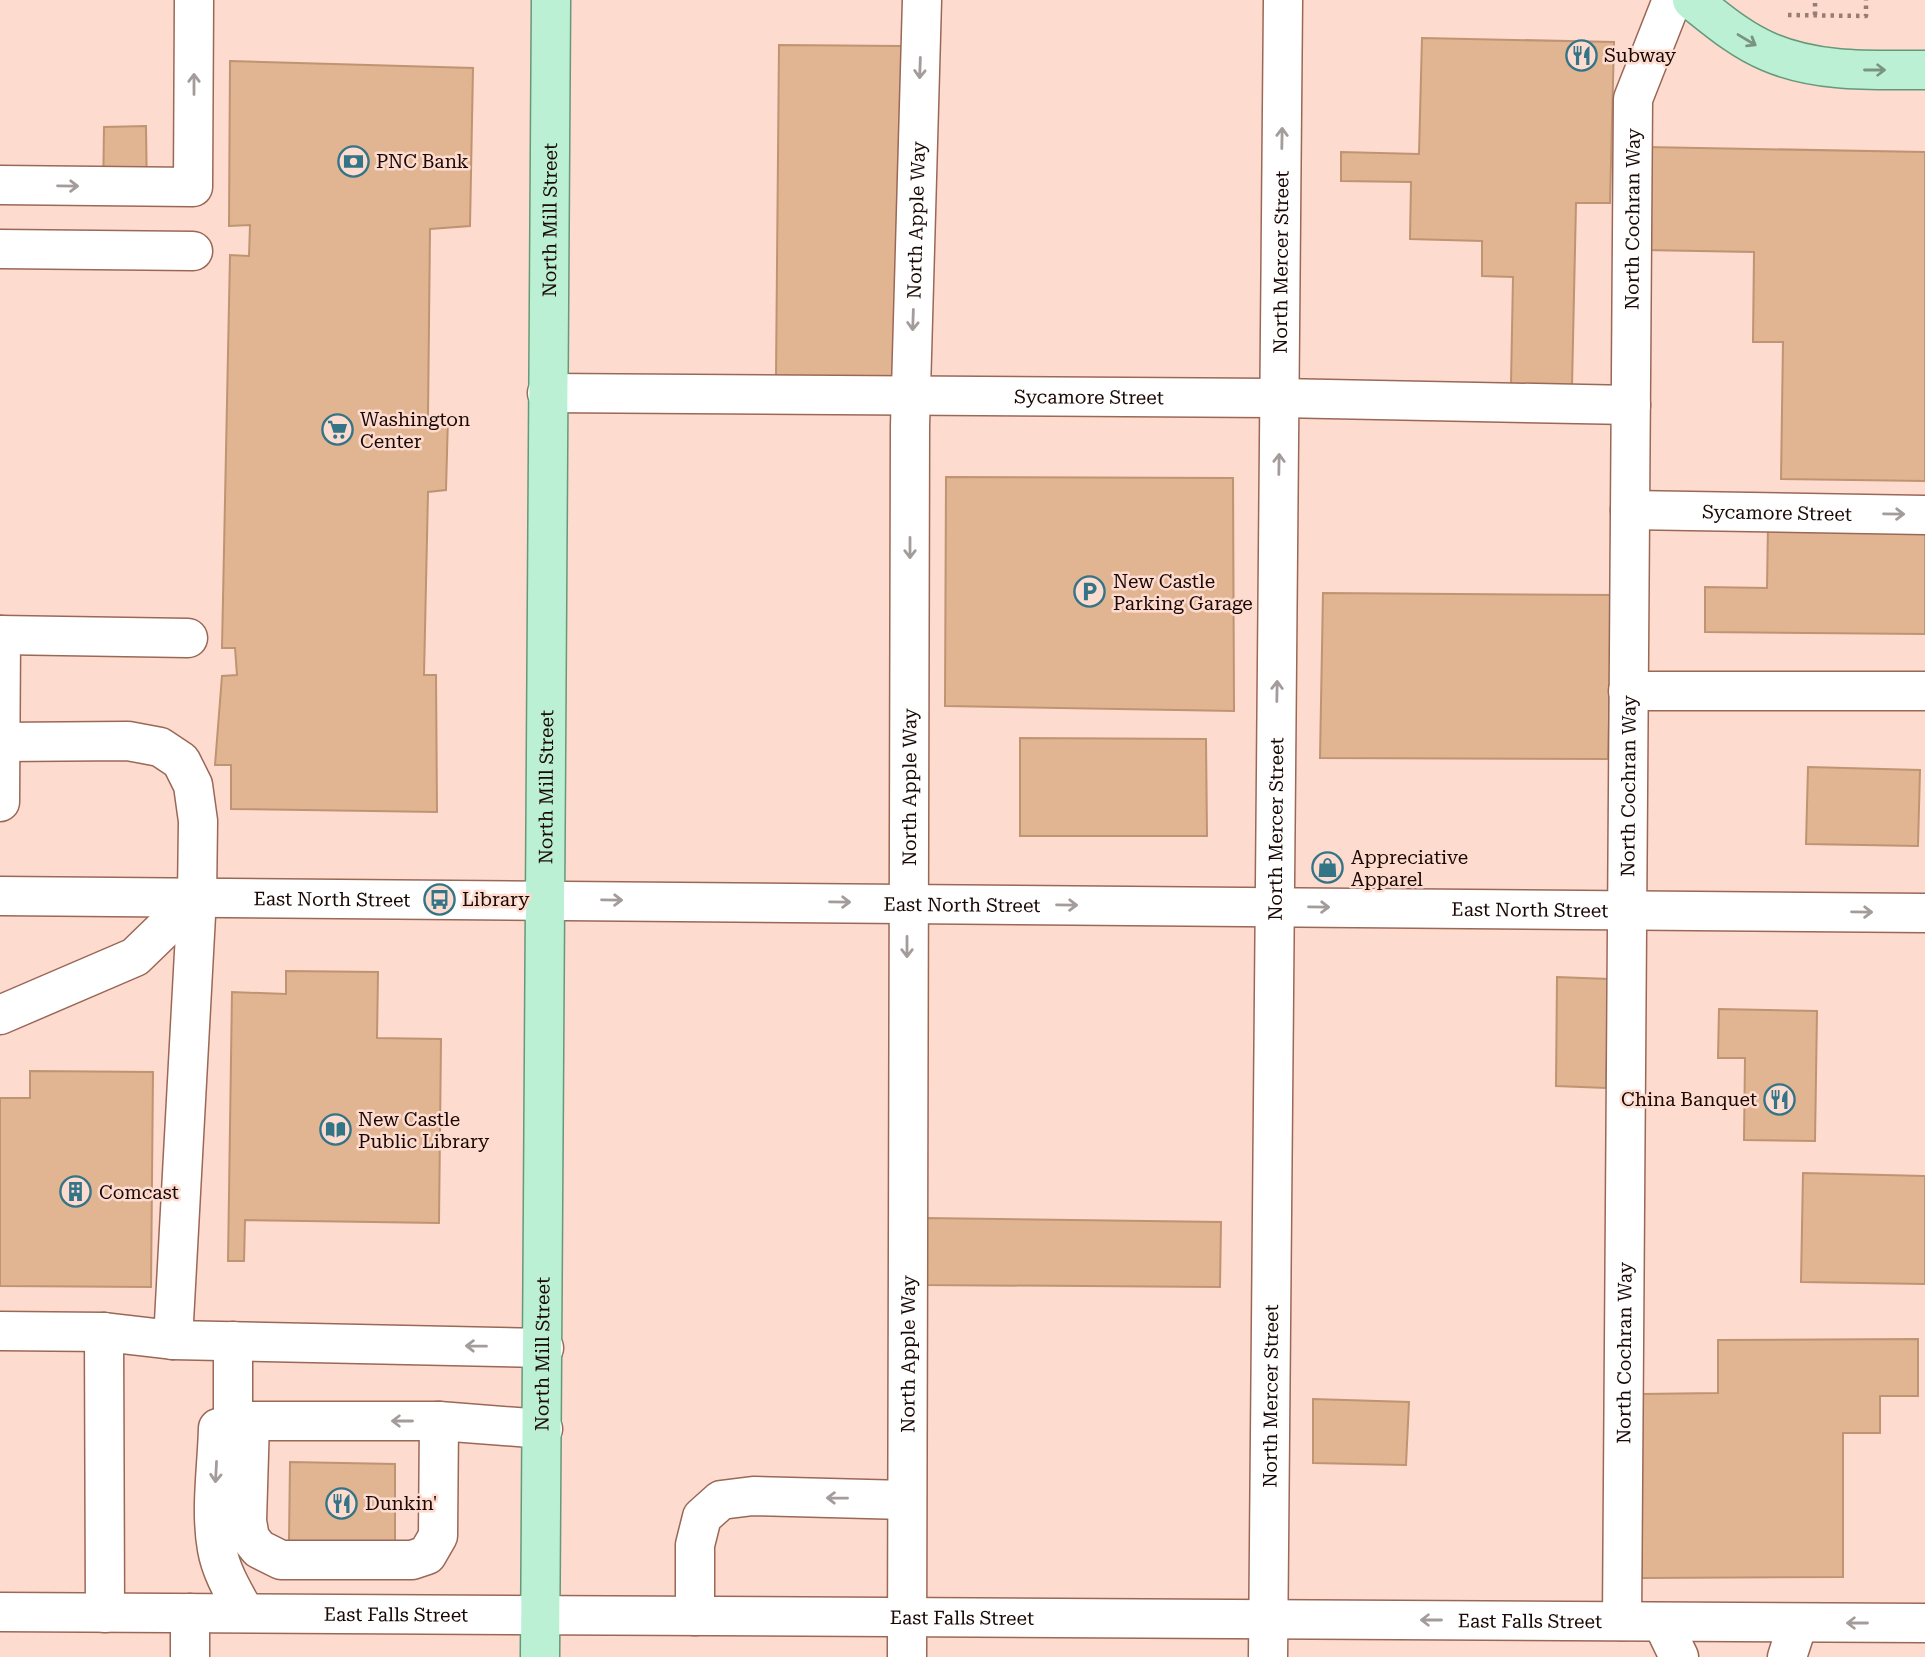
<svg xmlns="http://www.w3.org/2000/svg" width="1925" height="1657" viewBox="0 0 1925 1657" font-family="'Roboto Serif',serif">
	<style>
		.building { fill: #e1b592; stroke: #bf9473; stroke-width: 2 }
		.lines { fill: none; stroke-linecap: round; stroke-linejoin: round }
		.minor-casing { stroke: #9a6857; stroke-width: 41 }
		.major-casing { stroke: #669879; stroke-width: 41 }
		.path { stroke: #987d74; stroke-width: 4.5; stroke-dasharray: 3.5 5; stroke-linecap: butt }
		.minor { stroke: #fff; stroke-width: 38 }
		.major { stroke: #bcf0d4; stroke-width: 38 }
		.oneway { stroke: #7b9381 }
		.oneway2 { stroke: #a39c9b }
		.labels { text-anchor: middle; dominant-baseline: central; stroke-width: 5; stroke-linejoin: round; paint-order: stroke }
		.poi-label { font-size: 19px; fill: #1a0804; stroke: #fddbcf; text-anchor: start }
		.street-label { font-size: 19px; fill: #1a0804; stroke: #fddbcf }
	</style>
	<rect width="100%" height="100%" fill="#fddbcf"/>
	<path class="building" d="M1422,38L1614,42L1610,203H1576L1572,386L1511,385L1513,277L1482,276V241L1410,239L1411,182L1341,181V152L1419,154Z
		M779,45L902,46L901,376H776Z
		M230,61L473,68L470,226L430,229L428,416L448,417L446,490L428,492L424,675H436L437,812L231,809V765H215L222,676L237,675L235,648H222L230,255L249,256L250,225L229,226Z
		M146,126L147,198L103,199L104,127Z
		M1645,147L1925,152V481L1781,479L1783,342H1753L1754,252L1643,250Z
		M946,477L1233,478L1234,711L945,706Z
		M1768,524L1925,525V634L1705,632V587L1767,588Z
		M1323,593L1612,595L1608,759L1320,758Z
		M1020,738L1206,739L1207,836H1020Z
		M1808,767L1920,770L1918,846L1806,844Z
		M286,971L378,972L377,1038L441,1039L439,1223L245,1220L244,1261H228L232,992L286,994Z
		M1557,977L1609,979L1606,1088L1556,1086Z
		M1719,1009L1817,1011L1815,1141L1744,1140L1745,1058H1718Z
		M30,1071L153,1072L151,1287L0,1286V1098H30Z
		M1803,1173L1925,1176V1284L1801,1282Z
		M925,1218L1221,1222L1220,1287L924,1285Z
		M1918,1339V1396H1880V1433H1843V1577L1642,1578L1641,1394L1718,1393V1340Z
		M1313,1399L1409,1402L1406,1465L1313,1463Z
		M290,1462L395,1464V1543L289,1541Z"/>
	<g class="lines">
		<defs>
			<g id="minor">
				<path d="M0,185L193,187L194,0"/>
				<path d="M0,249L193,251"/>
				<path id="s1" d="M547,393L1279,398L1631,405"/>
				<path id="s2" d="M1630,510L1925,515"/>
				<path d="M0,635L188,638"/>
				<path d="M1628,691H1925"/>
				<path d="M0,742L128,741L160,747L181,761L193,785L198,821L197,897L173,1340"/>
				<path d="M0,802L1,635"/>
				<path id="s3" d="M0,896L1925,913"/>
				<path d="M0,1015L135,957L197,897"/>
				<path d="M0,1331L104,1332L173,1340L544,1348"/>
				<path d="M104,1332L105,1613"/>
				<path d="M233,1341V1425"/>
				<path d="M250,1421L247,1521L250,1538L259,1549L281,1560H412L427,1555L438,1536L439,1421"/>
				<path id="s4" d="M0,1612L1925,1623"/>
				<path d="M245,1613C234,1593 221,1572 217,1549C210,1510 217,1468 218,1428L250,1421H439L543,1429"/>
				<path d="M695,1616V1545L702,1517L721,1500L753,1496L906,1500"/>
				<path id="s5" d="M1622,1621L1633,99L1672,0"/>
				<path d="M1662,1622L1679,1657"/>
				<path d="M190,1657V1613"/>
				<path id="s6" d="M907,1657L910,426L922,0"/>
				<path id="s7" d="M1268,1657L1283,0"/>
				<path d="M1787,1657L1798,1623"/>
			</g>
			<g id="major">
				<path d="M1692,0C1716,19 1740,40 1769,52C1818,73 1873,70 1925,70"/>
				<path id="s8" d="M540,1657L551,0"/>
			</g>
		</defs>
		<use href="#minor" class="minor-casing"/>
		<use href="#major" class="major-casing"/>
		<path class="path" d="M1788,15L1866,16V0
			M1815,15V0"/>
		<use href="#minor" class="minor"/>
		<use href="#major" class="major"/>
	</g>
	<defs><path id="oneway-shaft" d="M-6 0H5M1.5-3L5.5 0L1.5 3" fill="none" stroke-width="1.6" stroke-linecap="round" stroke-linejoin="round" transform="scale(1.75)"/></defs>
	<g class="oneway">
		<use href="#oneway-shaft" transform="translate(1747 40) rotate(31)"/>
		<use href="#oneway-shaft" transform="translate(1875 70)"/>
	</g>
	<g class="oneway2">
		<use href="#oneway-shaft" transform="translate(920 68) rotate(92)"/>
		<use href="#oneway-shaft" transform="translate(194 84) rotate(-90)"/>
		<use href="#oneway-shaft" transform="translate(1282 138) rotate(-89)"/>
		<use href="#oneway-shaft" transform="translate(68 186) rotate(1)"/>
		<use href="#oneway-shaft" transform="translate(913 320) rotate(92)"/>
		<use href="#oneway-shaft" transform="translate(1279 464) rotate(-89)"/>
		<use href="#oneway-shaft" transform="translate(1894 514) rotate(1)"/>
		<use href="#oneway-shaft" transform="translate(910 548) rotate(90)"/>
		<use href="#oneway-shaft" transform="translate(1277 691) rotate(-89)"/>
		<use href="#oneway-shaft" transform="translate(612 900) rotate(1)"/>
		<use href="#oneway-shaft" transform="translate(840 902) rotate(1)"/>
		<use href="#oneway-shaft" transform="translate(1067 905) rotate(1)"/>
		<use href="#oneway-shaft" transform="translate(1319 907) rotate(1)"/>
		<use href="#oneway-shaft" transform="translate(1862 912) rotate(1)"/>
		<use href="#oneway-shaft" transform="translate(907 947) rotate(90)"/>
		<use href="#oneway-shaft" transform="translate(476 1346) rotate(-179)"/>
		<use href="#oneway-shaft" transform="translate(402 1421) rotate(-180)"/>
		<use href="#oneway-shaft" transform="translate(216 1472) rotate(93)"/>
		<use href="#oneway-shaft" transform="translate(837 1498) rotate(-179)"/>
		<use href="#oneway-shaft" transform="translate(1431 1620) rotate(-180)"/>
		<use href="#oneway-shaft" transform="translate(1857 1623) rotate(-180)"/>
	</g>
	<defs>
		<symbol id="restaurant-ring" viewBox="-11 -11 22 22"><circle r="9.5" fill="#fddbcf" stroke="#337487" stroke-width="1.5"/><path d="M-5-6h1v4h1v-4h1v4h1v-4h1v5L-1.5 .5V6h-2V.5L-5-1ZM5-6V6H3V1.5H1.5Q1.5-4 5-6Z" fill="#337487"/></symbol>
		<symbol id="bank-ring" viewBox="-11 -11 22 22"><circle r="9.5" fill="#fddbcf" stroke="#337487" stroke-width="1.5"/><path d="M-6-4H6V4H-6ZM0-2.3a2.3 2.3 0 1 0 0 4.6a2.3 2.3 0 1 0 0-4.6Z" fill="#337487"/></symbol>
		<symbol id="supermarket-ring" viewBox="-11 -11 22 22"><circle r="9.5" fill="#fddbcf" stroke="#337487" stroke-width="1.5"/><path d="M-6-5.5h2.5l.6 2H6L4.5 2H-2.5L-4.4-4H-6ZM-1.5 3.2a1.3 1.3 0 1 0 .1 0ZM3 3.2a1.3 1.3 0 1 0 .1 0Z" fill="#337487"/></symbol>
		<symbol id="parking-ring" viewBox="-11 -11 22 22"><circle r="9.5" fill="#fddbcf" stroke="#337487" stroke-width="1.5"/><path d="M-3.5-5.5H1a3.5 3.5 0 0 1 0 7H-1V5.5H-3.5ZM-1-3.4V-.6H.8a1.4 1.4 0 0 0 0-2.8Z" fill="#337487"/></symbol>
		<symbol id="shop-ring" viewBox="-11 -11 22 22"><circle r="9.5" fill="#fddbcf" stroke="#337487" stroke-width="1.5"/><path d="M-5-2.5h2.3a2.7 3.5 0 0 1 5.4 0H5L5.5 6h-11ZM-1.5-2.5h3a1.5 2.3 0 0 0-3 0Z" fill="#337487"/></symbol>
		<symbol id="bus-ring" viewBox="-11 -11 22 22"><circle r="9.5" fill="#fddbcf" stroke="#337487" stroke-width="1.5"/><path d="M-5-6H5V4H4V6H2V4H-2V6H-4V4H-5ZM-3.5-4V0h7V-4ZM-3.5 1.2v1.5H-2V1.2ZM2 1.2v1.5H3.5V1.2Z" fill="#337487"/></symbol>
		<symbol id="library-ring" viewBox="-11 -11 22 22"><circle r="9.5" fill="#fddbcf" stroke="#337487" stroke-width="1.5"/><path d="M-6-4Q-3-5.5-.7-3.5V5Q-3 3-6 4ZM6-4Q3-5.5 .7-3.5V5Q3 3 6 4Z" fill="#337487"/></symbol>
		<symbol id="building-ring" viewBox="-11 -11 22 22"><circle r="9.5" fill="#fddbcf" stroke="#337487" stroke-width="1.5"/><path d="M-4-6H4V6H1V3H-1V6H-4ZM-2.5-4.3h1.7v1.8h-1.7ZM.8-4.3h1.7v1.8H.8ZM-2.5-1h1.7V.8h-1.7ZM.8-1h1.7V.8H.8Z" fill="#337487"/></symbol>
	</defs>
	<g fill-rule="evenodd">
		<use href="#restaurant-ring" x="1564" y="38" width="35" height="35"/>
		<use href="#bank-ring" x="336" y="144" width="35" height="35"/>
		<use href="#supermarket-ring" x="320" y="412" width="35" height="35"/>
		<use href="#parking-ring" x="1072" y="574" width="35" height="35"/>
		<use href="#shop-ring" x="1310" y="850" width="35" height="35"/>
		<use href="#bus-ring" x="422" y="882" width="35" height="35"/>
		<use href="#restaurant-ring" x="1762" y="1082" width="35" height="35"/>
		<use href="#library-ring" x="318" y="1112" width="35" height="35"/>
		<use href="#building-ring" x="58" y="1174" width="35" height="35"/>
		<use href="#restaurant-ring" x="324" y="1486" width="35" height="35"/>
	</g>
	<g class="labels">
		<g class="poi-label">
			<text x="1604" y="55">Subway</text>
			<text x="376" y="161">PNC Bank</text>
			<text x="360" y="419">Washington<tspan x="360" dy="22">Center</tspan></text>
			<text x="1113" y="581">New Castle<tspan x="1113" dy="22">Parking Garage</tspan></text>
			<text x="1351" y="857">Appreciative<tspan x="1351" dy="22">Apparel</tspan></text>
			<text x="462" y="899">Library</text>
			<text x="1757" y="1099" text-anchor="end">China Banquet</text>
			<text x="358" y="1119">New Castle<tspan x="358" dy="22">Public Library</tspan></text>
			<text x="99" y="1192">Comcast</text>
			<text x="365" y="1503">Dunkin'</text>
		</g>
		<g class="street-label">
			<text stroke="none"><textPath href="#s5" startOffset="1402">North Cochran Way</textPath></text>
			<text stroke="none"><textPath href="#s8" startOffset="1437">North Mill Street</textPath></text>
			<text stroke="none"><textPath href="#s6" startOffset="1437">North Apple Way</textPath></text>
			<text stroke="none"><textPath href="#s7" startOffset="1395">North Mercer Street</textPath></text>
			<text stroke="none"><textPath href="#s1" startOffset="542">Sycamore Street</textPath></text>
			<text stroke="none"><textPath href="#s2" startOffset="147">Sycamore Street</textPath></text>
			<text stroke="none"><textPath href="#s6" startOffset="870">North Apple Way</textPath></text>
			<text stroke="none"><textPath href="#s5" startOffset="835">North Cochran Way</textPath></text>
			<text stroke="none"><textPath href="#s8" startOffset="870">North Mill Street</textPath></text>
			<text stroke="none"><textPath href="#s7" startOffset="828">North Mercer Street</textPath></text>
			<text stroke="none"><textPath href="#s3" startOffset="332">East North Street</textPath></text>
			<text stroke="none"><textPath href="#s3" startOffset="962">East North Street</textPath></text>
			<text stroke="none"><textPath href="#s3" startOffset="1530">East North Street</textPath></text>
			<text stroke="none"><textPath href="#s8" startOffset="303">North Mill Street</textPath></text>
			<text stroke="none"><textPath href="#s6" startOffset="303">North Apple Way</textPath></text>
			<text stroke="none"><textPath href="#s5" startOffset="268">North Cochran Way</textPath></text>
			<text stroke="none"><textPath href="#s7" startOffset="261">North Mercer Street</textPath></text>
			<text stroke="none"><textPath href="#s4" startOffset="396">East Falls Street</textPath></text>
			<text stroke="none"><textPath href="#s4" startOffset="962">East Falls Street</textPath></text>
			<text stroke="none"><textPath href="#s4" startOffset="1530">East Falls Street</textPath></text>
		</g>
	</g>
</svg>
